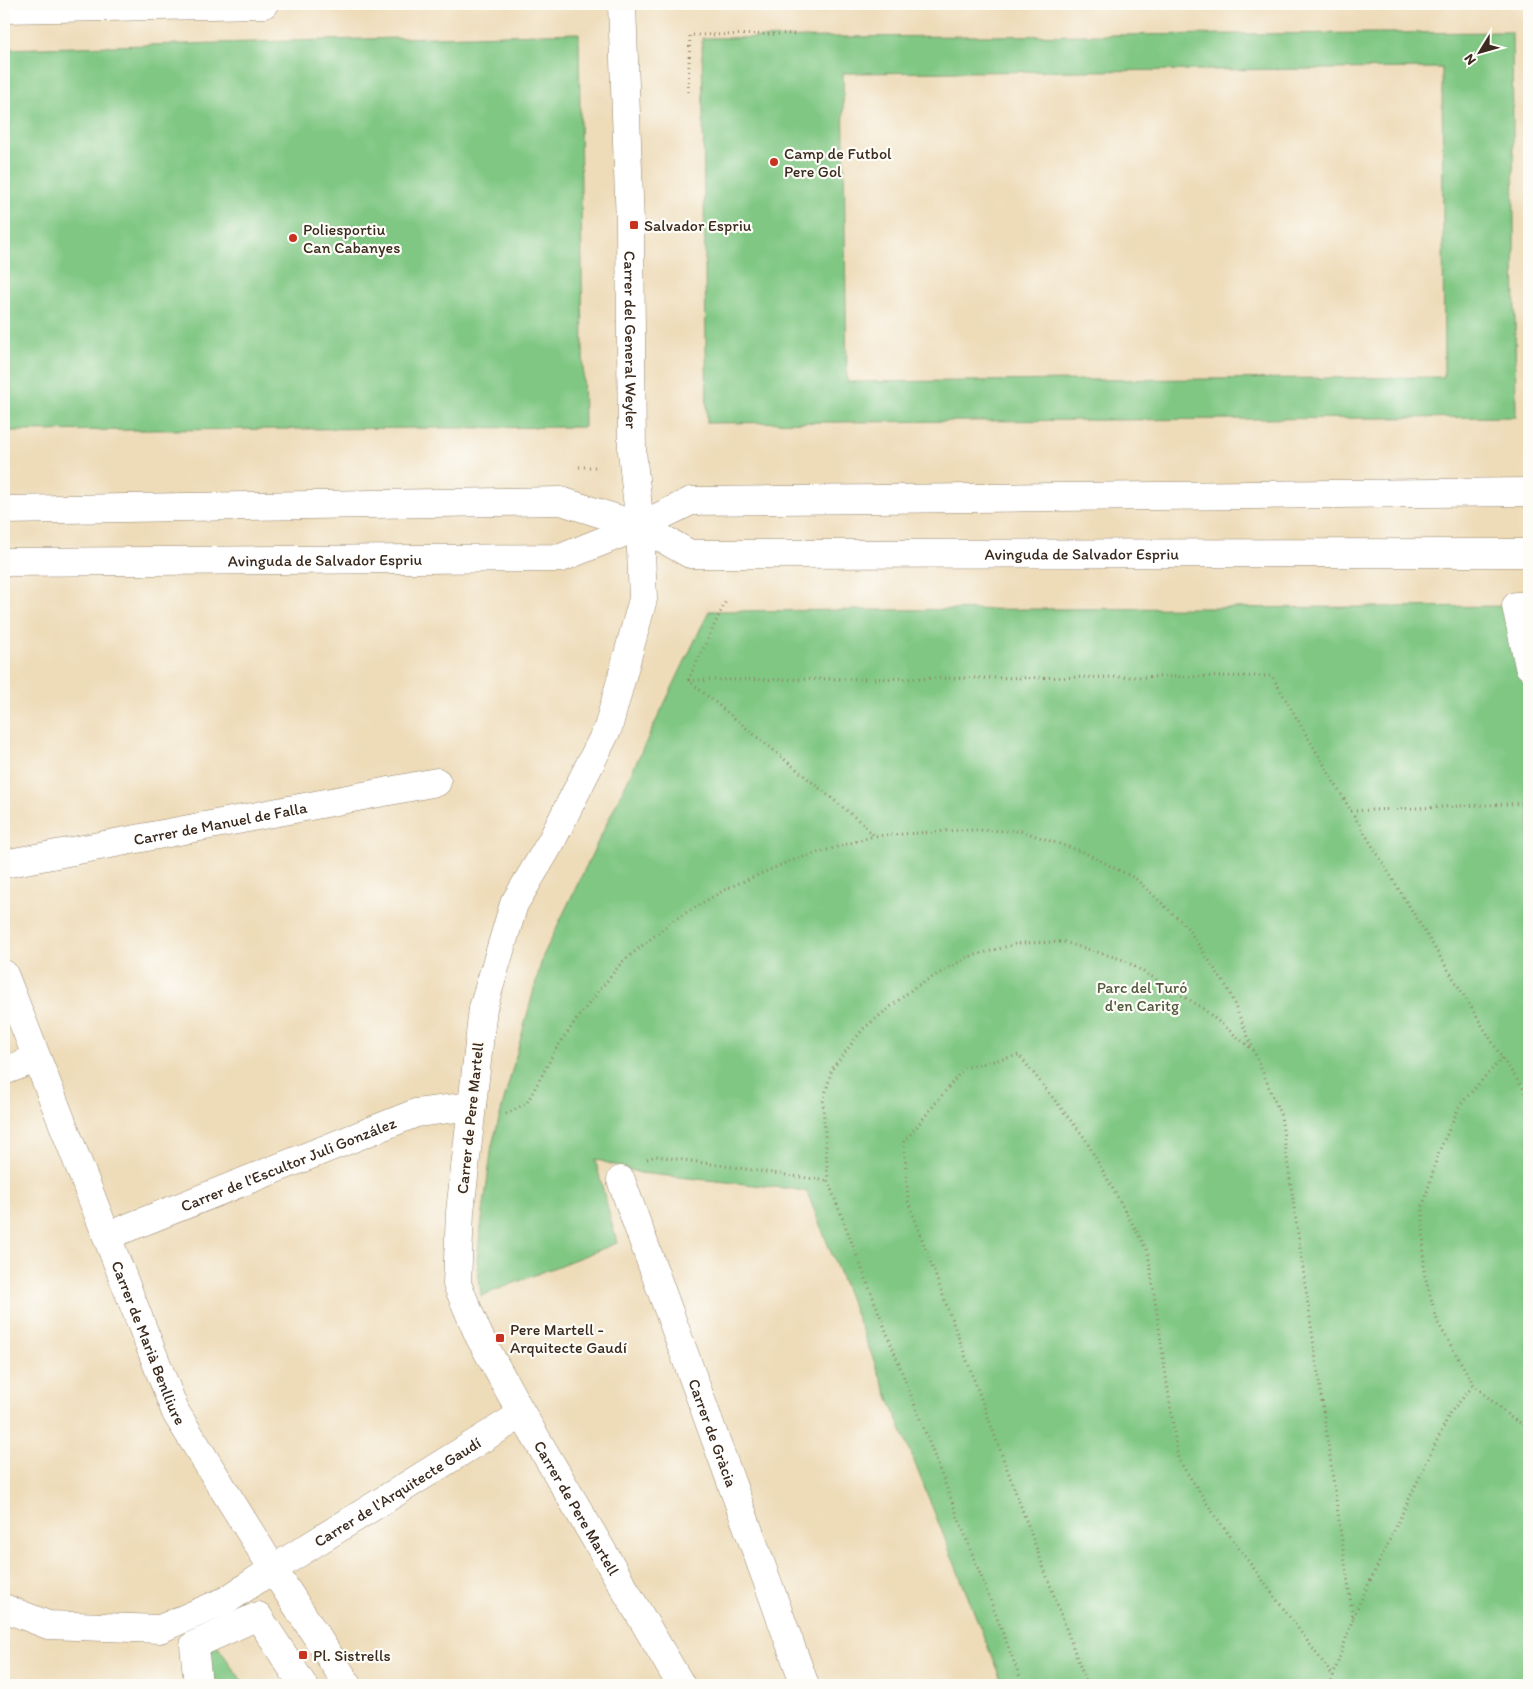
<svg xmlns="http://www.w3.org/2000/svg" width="1533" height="1689" viewBox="0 0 1533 1689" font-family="Itim,sans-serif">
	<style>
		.green { fill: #80c783; stroke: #5e7850; fill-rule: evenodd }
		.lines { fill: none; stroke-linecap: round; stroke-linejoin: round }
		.minor-casing { stroke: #94836c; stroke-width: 29 }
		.path { stroke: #94836c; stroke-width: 3; stroke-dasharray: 1 4; stroke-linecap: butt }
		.minor { stroke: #fff; stroke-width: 28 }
		.poi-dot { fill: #c8321e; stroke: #fdfcf7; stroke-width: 2 }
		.labels { text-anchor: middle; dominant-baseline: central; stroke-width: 4.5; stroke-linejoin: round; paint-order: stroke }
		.poi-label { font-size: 16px; fill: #3b2a1e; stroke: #fdfcf7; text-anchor: start }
		.street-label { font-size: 16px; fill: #3b2a1e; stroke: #fdfcf7 }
		.park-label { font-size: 16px; fill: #50593c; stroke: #fdfcf7 }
	</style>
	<rect width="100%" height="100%" fill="#fdfcf7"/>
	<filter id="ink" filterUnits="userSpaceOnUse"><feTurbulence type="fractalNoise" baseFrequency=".02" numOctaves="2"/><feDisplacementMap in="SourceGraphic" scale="10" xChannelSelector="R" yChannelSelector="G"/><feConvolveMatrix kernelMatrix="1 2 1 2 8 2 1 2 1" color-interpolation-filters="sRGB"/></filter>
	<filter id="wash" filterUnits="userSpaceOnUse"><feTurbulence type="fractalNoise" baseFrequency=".0096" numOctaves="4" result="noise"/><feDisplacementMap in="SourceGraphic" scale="20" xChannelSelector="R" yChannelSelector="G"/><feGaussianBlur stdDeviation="1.12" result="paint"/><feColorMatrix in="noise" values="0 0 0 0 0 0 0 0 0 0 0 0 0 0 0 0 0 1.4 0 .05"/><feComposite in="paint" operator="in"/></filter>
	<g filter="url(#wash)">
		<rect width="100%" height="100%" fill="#eedcb9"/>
		<path class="green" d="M1512,32L1516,417L707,423L702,38ZM1442,68L1444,377L847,382L843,73Z
			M579,33L584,427L4,431V49Z
			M1529,606V1685H1003L807,1192L793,1189L640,1173L595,1159L617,1243L481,1296L477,1258L492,1145L543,956L709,611Z
			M211,1637L242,1681L236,1685H205L197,1672Z"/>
	</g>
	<g filter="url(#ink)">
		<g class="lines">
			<defs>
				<g id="minor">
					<path id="s1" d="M622,4L630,225L632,451L640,526L643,599L608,728L551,842L514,904L483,1008L460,1212L457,1284L479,1336L522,1414L681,1685"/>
					<path d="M4,9L264,4"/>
					<path id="s2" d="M4,510L561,501L640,526L690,554L1529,553"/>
					<path id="s3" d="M4,562L561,558L640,526L691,501L1529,492"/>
					<path d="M1529,606H1516L1529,666"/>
					<path id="s4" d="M4,864L437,782"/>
					<path id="s5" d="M4,974L176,1413L273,1569L348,1685"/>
					<path d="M4,1071L36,1059"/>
					<path id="s6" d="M621,1180L805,1685"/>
					<path id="s7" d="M107,1236L416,1113L472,1106"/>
					<path id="s8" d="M4,1608L48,1625L160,1629L227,1600L273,1569L522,1414"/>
					<path d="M198,1685L194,1645L258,1616L303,1685"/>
				</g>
			</defs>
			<use href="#minor" class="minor-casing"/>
			<path class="path" d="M1529,14V15
				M688,92L690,35L795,34
				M579,467H598
				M688,680L863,824L874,836L962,830L1021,831L1083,852L1136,879L1186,926L1228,989L1281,1116L1353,1618L1330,1685
				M688,680L726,601
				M689,680L1272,676L1351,811L1502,1058L1529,1097
				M1351,811L1529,803
				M1502,1058L1460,1105L1438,1154L1423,1206L1424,1273L1438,1323L1474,1385L1510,1417L1529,1428
				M506,1114L527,1103L556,1049L579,1016L622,962L674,920L726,889L790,861L874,836
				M647,1159L656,1156L828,1181
				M1353,1617L1450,1413L1474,1385
				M1023,1685L828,1181L823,1102L832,1069L863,1029L915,987L968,957L1020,943L1064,942L1124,960L1201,1007L1254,1051
				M1087,1685L908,1201L904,1142L964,1068L1019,1055L1084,1137L1148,1252L1178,1459L1216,1517L1333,1676"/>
			<use href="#minor" class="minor"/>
		</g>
	</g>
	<g class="poi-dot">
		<circle cx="774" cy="162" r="5"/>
		<rect x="629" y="220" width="10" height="10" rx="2.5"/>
		<circle cx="293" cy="238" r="5"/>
		<rect x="495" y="1333" width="10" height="10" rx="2.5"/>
		<rect x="298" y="1650" width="10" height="10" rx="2.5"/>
	</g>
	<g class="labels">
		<g class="poi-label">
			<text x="784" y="153">Camp de Futbol<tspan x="784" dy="18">Pere Gol</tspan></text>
			<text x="644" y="225">Salvador Espriu</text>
			<text x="303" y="229">Poliesportiu<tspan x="303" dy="18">Can Cabanyes</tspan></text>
			<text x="510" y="1329">Pere Martell -<tspan x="510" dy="18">Arquitecte Gaudí</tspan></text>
			<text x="313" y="1655">Pl. Sistrells</text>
		</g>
		<g class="street-label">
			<text stroke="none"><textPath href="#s1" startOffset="336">Carrer del General Weyler</textPath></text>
			<text stroke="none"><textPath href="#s2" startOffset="1089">Avinguda de Salvador Espriu</textPath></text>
			<text stroke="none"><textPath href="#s3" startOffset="321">Avinguda de Salvador Espriu</textPath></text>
			<text stroke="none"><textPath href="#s4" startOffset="220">Carrer de Manuel de Falla</textPath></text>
			<text transform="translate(470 1118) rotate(-84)">Carrer de Pere Martell</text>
			<text stroke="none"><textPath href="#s7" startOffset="195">Carrer de l'Escultor Juli González</textPath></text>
			<text stroke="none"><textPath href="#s5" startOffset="396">Carrer de Marià Benlliure</textPath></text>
			<text stroke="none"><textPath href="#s6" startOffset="269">Carrer de Gràcia</textPath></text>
			<text stroke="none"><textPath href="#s8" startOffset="434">Carrer de l'Arquitecte Gaudí</textPath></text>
			<text stroke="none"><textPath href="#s1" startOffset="1569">Carrer de Pere Martell</textPath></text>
		</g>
		<g class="park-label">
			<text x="1142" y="987">Parc del Turó<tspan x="1142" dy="18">d'en Caritg</tspan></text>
		</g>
	</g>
	<rect width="1533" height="1689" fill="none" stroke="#fdfcf7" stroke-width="20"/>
	<g transform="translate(1480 52) rotate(233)" stroke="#fdfcf7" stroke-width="4" paint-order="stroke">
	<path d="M0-4L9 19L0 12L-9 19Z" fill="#3b2a1e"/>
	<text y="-8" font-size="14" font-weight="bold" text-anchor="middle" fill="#3b2a1e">N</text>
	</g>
</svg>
